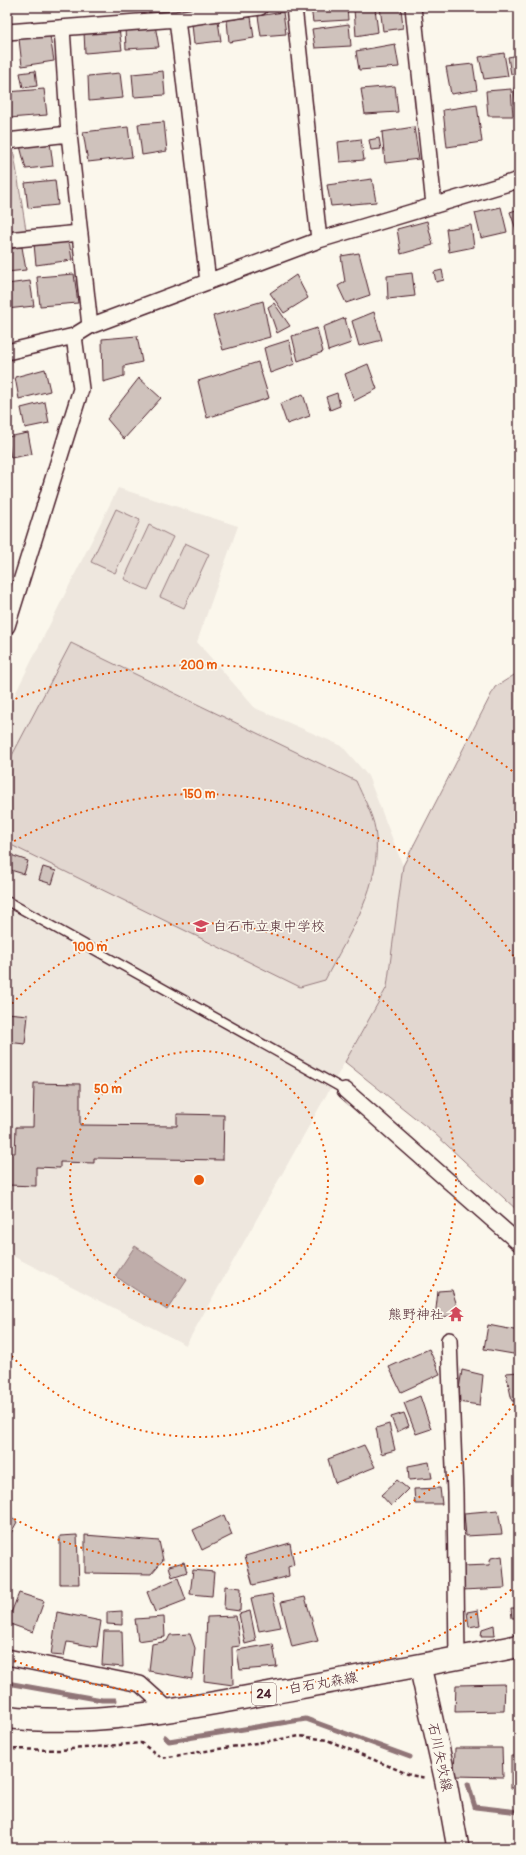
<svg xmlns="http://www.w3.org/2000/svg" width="526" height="1855" viewBox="0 0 526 1855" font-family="Pangolin,'Klee One',sans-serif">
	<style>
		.built { fill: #eee7de }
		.green { fill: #e2d7d0; stroke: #967b7e }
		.water { fill: #bfadaa; stroke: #907477 }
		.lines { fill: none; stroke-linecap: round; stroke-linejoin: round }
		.stream { stroke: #907477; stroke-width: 5 }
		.building { fill: #cfc2bc; stroke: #4a1f2b }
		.service-casing { stroke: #4a1f2b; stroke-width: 11 }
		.minor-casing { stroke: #4a1f2b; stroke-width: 18 }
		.secondary-casing { stroke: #4a1f2b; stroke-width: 24 }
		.primary-casing { stroke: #4a1f2b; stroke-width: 25 }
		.path { stroke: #4a1f2b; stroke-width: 2.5; stroke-dasharray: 4 3; stroke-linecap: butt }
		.service { stroke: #fbf7ec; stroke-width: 8 }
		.minor { stroke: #fbf7ec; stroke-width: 15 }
		.secondary { stroke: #fbf7ec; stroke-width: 21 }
		.primary { stroke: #fbf7ec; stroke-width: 22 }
		.ring { fill: none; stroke: #e8590c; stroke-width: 2; stroke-dasharray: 2 4 }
		.labels { text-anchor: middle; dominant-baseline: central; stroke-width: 3.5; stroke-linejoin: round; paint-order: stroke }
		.shield { fill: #fbf7ec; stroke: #7f6065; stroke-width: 1 }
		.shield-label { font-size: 13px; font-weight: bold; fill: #4a1f2b }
		.poi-label { font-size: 14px; fill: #4a1f2b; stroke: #fbf7ec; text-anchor: start }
		.street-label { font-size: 14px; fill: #4a1f2b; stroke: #fbf7ec }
		.centre { fill: #e8590c; stroke: #fbf7ec; stroke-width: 2 }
		.ring-label { font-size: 12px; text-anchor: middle; font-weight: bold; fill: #e8590c; stroke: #fbf7ec; stroke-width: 3.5; stroke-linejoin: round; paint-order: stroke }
	</style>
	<rect width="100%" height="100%" fill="#fbf7ec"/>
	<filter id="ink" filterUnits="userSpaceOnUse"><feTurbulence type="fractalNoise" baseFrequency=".025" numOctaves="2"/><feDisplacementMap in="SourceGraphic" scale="8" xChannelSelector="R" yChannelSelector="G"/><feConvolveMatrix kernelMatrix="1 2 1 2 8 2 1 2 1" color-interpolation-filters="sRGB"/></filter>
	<g filter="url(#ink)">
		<path class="built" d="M118,488L238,526L197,642L255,708L342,746L368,776L403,866L387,987L186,1345L7,1253V710Z"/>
		<path class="green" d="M13,148L26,230L7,232V149Z
			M116,509L140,520L115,573L91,562Z
			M149,525L173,537L148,590L124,579Z
			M185,543L209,554L184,608L160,597Z
			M71,643L356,781C362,795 373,815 375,829C384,884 349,933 325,980L300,987L7,843V765Z
			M519,672V1212L434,1133L345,1062L387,987L403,866L495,687Z"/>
		<path class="water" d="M135,1246L187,1280L167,1310L115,1276Z"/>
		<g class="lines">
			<path class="stream" d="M7,1683L102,1700H115
				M165,1737L169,1741L306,1719L410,1757
				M468,1784L475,1807L519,1812"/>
		</g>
		<path class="building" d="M311,7H347L348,20L313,22Z
			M380,7H401L403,28L383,31Z
			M375,8L378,32L356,36L354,9Z
			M283,12L286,34L261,36L258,16Z
			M251,17L254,38L229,42L227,20Z
			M218,21L221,41L194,44L192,24Z
			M349,24L351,46L315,48L312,29Z
			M155,25L159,47L126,49L125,28Z
			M119,28L122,50L85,53L84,32Z
			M50,36L54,61L22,66L19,39Z
			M7,41L11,63L7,64Z
			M395,44L399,67L359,70L356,51Z
			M504,53L508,76L484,79L479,57Z
			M519,55V74H511L508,57Z
			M473,64L477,90L451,94L446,67Z
			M35,71L37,86L23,88L20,73Z
			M163,71L165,95L134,97L132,74Z
			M120,73L123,98L89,101L88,76Z
			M395,86L398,112L365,114L361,89Z
			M514,88H519V108H516Z
			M44,89L47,115L9,118L7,92Z
			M511,89L513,116H488L486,91Z
			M477,105L482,142L447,147L443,110Z
			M164,122L167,151L142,155L138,124Z
			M128,127L132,157L88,162L83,132Z
			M414,127L419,159L385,163L382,132Z
			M379,138L381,149L371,150L369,140Z
			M361,139L364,160L340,162L338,142Z
			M50,142L53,166L26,169L20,146Z
			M372,179L376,202L331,206L327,185Z
			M55,180L58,205L28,208L25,183Z
			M501,207L507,232L481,238L475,213Z
			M519,209V238L510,212Z
			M427,221L433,245L401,254L397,229Z
			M471,225L474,247L449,252L446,229Z
			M69,240L72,260L36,265L34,244Z
			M22,247L26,270L7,272V249Z
			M359,253L370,295L346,303L338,286L345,282L341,256Z
			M442,270L444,280L436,282L434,272Z
			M412,273L415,296L388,299L387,276Z
			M74,274L78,303L40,306L37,277Z
			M296,275L308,298L284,313L270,293Z
			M30,281L34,306L7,309V284Z
			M263,301L270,337L223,350L213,316Z
			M274,303L290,326L277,333L268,307Z
			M374,312L382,340L359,346L352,321Z
			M345,318L351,343L328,351L323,327Z
			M317,328L323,352L298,361L292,336Z
			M137,336L142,362L124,366V376L103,382L102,339Z
			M289,340L295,364L270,373L264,348Z
			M258,362L269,398L207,418L198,381Z
			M368,364L377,389L354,401L345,374Z
			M45,369L50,391L19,399L15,377Z
			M139,378L161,398L124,439L107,419Z
			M337,393L340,406L330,410L326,397Z
			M303,394L310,416L287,424L280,404Z
			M45,402L49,423L25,428L21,408Z
			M28,433L32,454L11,458L7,437Z
			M8,854L28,861L24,874L7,869Z
			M43,867L56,871L52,884L39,880Z
			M7,1013L28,1015L25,1044L7,1042Z
			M34,1083L80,1084V1125L177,1126V1114L224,1115L223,1160L94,1158V1163L60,1162V1168L36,1167V1186L7,1185V1153H15L16,1127H33Z
			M452,1290L460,1315L435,1318L438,1291Z
			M488,1325L519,1331V1355L484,1349Z
			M429,1349L440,1374L401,1392L389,1367Z
			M462,1370L483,1375L480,1405L457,1402Z
			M519,1372V1401H512L506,1373Z
			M420,1396L431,1429L416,1434L404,1403Z
			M404,1413L409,1426L397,1432L391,1417Z
			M389,1424L395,1450L381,1454L376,1428Z
			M364,1445L375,1467L335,1483L328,1459Z
			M429,1462L432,1478L409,1480L408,1466Z
			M397,1480L408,1489L391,1506L381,1495Z
			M440,1488L442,1504H415L414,1489Z
			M498,1510L502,1534L466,1536L464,1513Z
			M7,1514L17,1522L7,1540Z
			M224,1515L232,1535L202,1550L193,1530Z
			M77,1535L79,1584H60V1536Z
			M85,1535L159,1541L163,1560L151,1574L85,1573Z
			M290,1543L294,1565L288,1567L289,1576L253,1585L245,1556Z
			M502,1556L505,1588L462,1590V1566L489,1565L491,1558Z
			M184,1562L187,1572L172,1577L169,1566Z
			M193,1570L214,1572L212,1596L190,1594Z
			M178,1578L186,1600L155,1612L147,1592Z
			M225,1586L241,1588L240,1611L224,1609Z
			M19,1593L44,1601L33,1632L7,1623Z
			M272,1594L281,1627L259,1631L251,1598Z
			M305,1597L318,1641L292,1647L281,1602Z
			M511,1608H519V1618H512Z
			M478,1610L480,1625L469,1627L467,1612Z
			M122,1611V1625L107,1624V1612Z
			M250,1611L256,1641L245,1644L239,1614Z
			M57,1612L101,1621L97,1647L67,1642L64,1656L51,1655Z
			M236,1616L240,1646L232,1647L233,1685L204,1681L207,1617Z
			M164,1617L165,1637L138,1641L135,1619Z
			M494,1625L495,1636H481L482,1629Z
			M104,1631H122L123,1667L102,1665Z
			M190,1634L195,1648L192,1679L149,1671L152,1644L167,1641L170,1635Z
			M273,1644L277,1667L240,1670L237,1650Z
			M505,1684L504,1711L455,1712L456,1685Z
			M519,1715V1746L516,1716Z
			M455,1748H502L503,1777L454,1776Z
			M511,1756H519V1788H511Z"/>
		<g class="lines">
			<defs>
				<path id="service" d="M7,901L345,1090"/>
				<path id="minor" d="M294,7L319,240
					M413,7L434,205
					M177,19L208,282
					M62,28L69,134L90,326
					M7,32L177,19L260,7
					M7,141L69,134
					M7,240L80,233
					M7,352L74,336L90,326L319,240L519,180
					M7,626L81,389L74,336
					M345,1090L519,1243
					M449,1340L455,1493L457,1659
					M7,1657L140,1684L170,1711"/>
				<path id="secondary" d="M420,1666L446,1782L458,1848"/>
				<path id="primary" d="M7,1717C93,1727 184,1709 269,1693C352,1678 436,1663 519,1646"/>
			</defs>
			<use href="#service" class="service-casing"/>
			<use href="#minor" class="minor-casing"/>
			<use href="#secondary" class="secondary-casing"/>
			<use href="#primary" class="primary-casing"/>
			<path class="path" d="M7,1749L61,1750L141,1743L162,1758L300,1736L327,1740L410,1775L426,1778"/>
			<use href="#service" class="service"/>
			<use href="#minor" class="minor"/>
			<use href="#secondary" class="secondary"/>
			<use href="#primary" class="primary"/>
		</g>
	</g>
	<g class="ring">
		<circle cx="199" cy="1180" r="129"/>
		<path d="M8 1008A257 257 0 1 1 8 1352"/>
		<path d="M517 1399A386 386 0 0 1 9 1516M9 844A386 386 0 0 1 517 961"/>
		<path d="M516 1586A515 515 0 0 1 10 1659M10 701A515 515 0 0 1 516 774"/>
	</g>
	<defs>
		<symbol id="school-bare" viewBox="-9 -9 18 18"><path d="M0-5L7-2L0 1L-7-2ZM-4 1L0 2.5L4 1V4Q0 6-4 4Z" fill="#d1495b" stroke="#fbf7ec" stroke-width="2.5" paint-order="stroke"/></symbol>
		<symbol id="temple-bare" viewBox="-9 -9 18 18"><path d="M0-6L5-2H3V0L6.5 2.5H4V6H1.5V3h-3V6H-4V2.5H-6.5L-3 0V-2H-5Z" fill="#d1495b" stroke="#fbf7ec" stroke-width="2.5" paint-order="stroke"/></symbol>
	</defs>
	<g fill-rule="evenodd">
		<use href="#school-bare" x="190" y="915" width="22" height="22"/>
		<use href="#temple-bare" x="445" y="1303" width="22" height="22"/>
	</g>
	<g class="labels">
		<rect class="shield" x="252" y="1683" width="24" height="22" rx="3"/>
		<g class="shield-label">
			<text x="264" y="1694">24</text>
		</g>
		<g class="poi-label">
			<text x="213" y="926">白石市立東中学校</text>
			<text x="444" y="1314" text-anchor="end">熊野神社</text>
		</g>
		<g class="street-label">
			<text transform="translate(323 1683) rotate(-10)">白石丸森線</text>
			<text transform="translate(440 1757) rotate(78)">石川矢吹線</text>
		</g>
	</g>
	<circle cx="199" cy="1180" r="6" class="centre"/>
	<g class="ring-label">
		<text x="199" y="669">200 m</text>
		<text x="199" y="798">150 m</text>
		<text x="90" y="951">100 m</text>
		<text x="108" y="1093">50 m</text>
	</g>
	<rect width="526" height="1855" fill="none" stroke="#fbf7ec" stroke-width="24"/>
	<rect x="12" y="12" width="502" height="1831" fill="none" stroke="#4a1f2b" stroke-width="1.5" filter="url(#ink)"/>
</svg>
